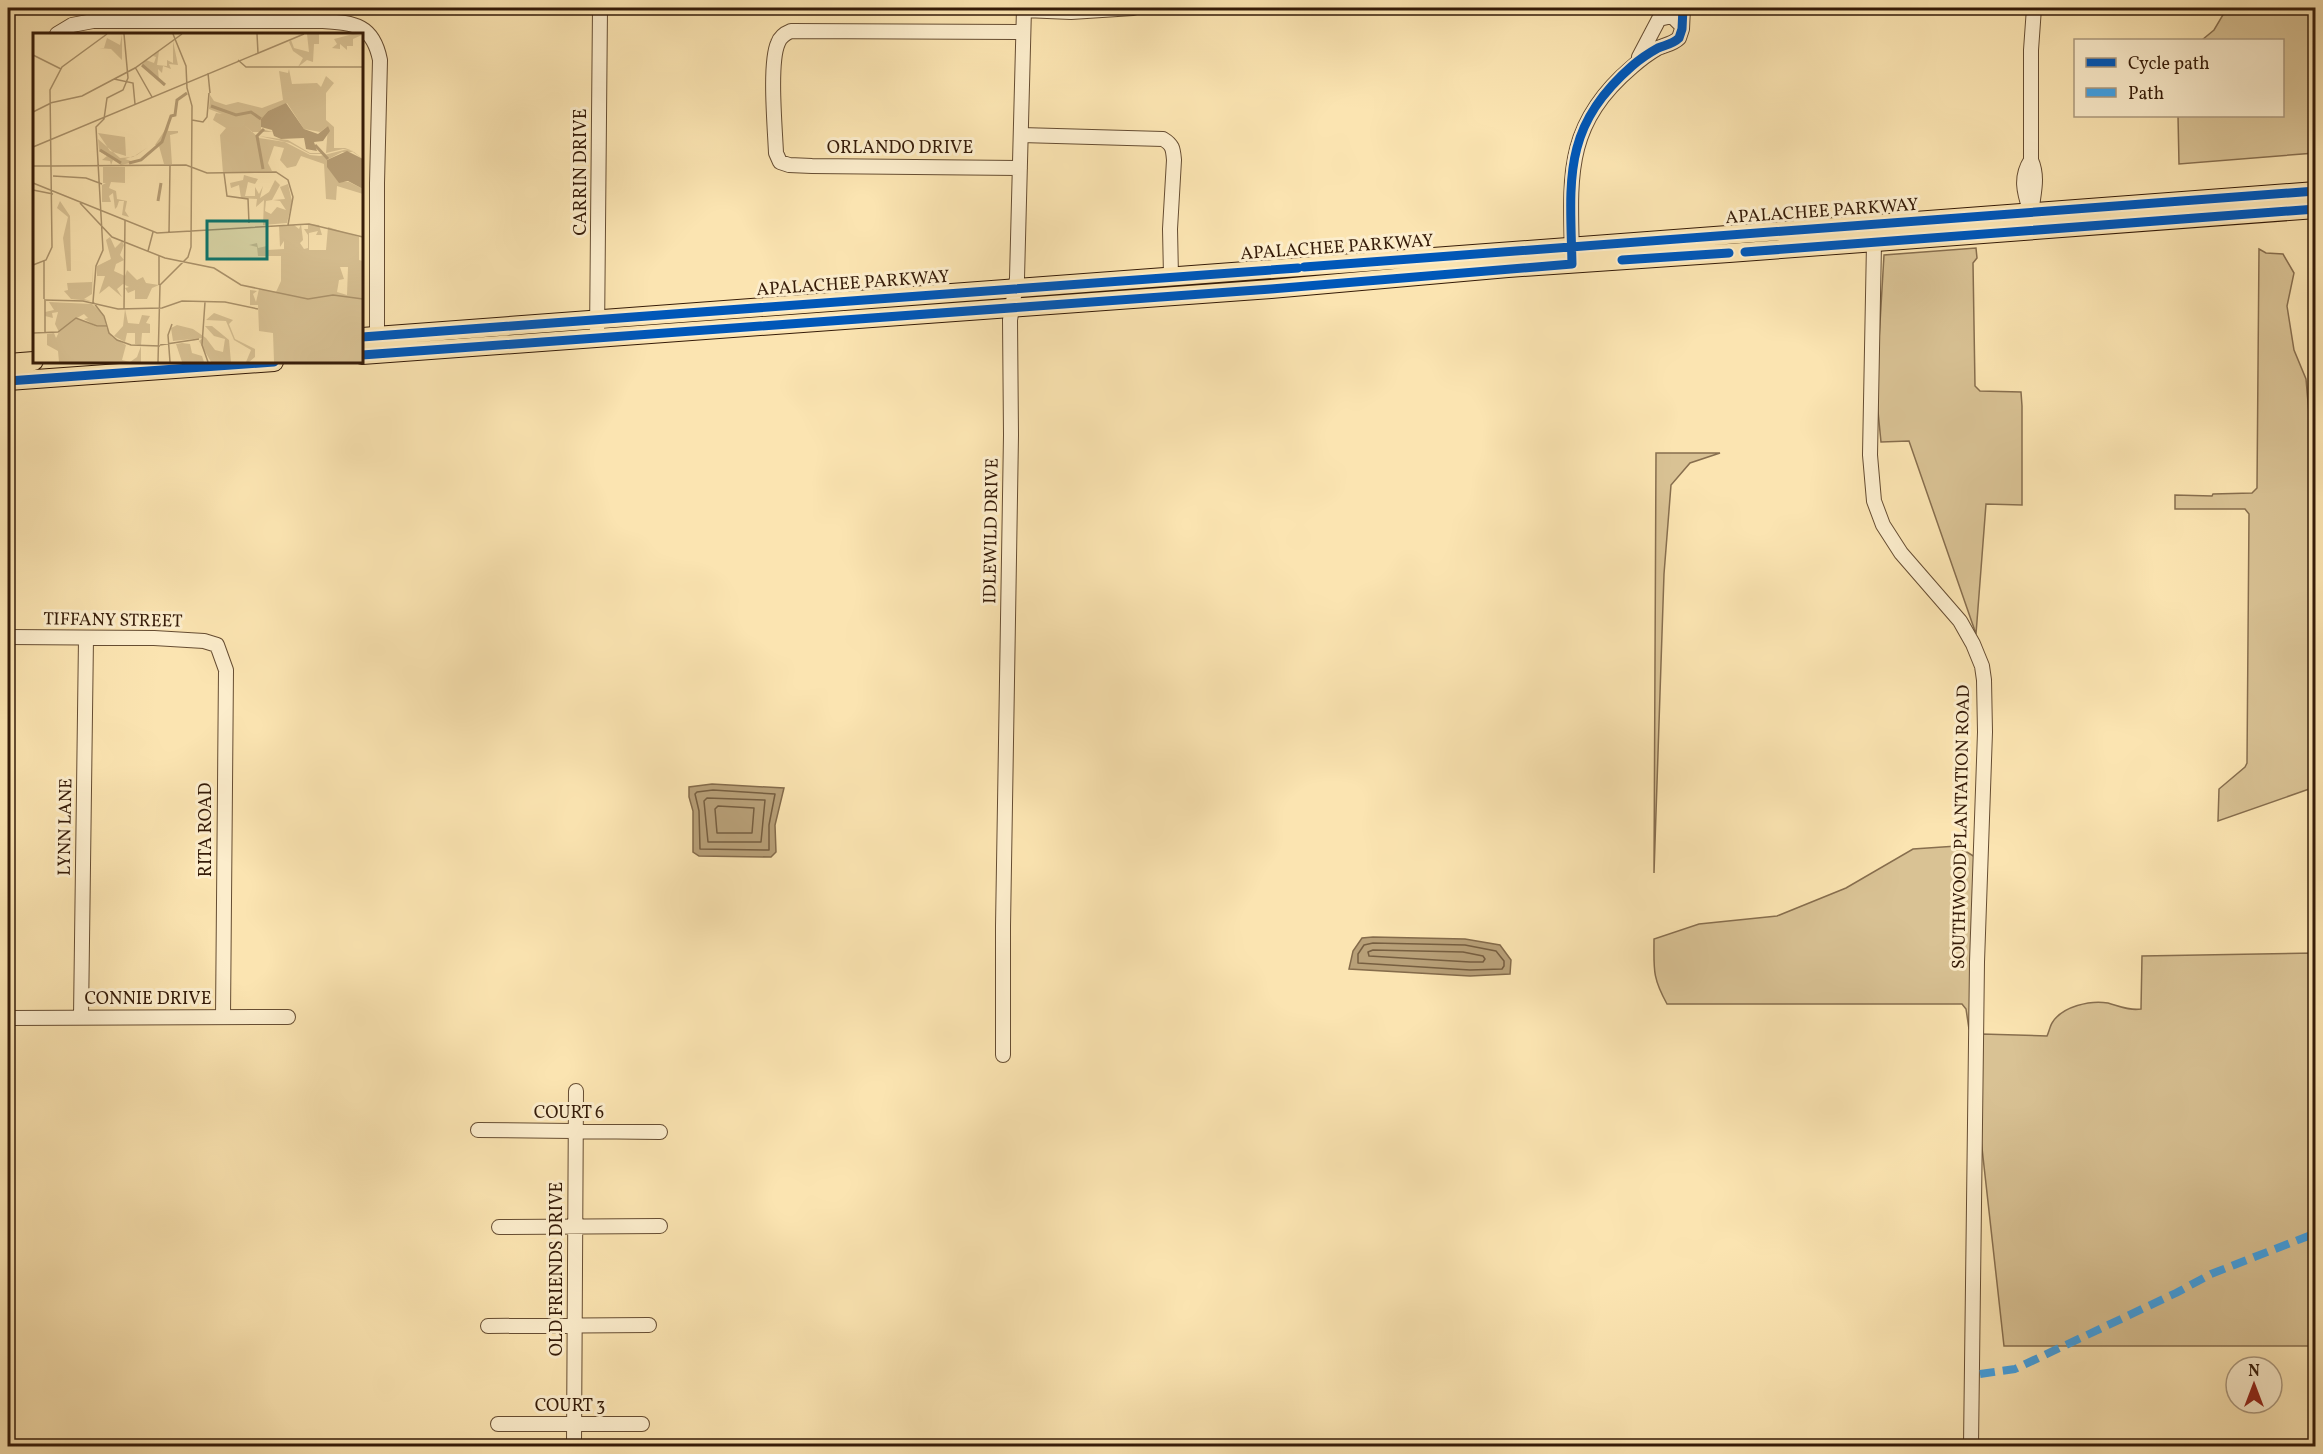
<svg xmlns="http://www.w3.org/2000/svg" width="2323" height="1454" viewBox="0 0 2323 1454" font-family="Vollkorn,serif">
	<style>
		.green { fill: #d9c294; stroke: #876e4e; stroke-width: 1.5 }
		.water { fill: #b8a078; stroke: #846b4b; stroke-width: 1.5 }
		.lines { fill: none; stroke-linecap: round; stroke-linejoin: round }
		.shore { stroke: #765e40; stroke-width: 1.5 }
		.minor-casing { stroke: #664d32; stroke-width: 16 }
		.major-casing { stroke: #351b08; stroke-width: 20 }
		.minor { stroke: #fcedcc; stroke-width: 14 }
		.major { stroke: #fbe4b1; stroke-width: 18 }
		.quiet { stroke: #3ea2e9; stroke-width: 8; stroke-dasharray: 15 8; stroke-linecap: butt }
		.cycleway-casing { stroke: #fcedcc; stroke-width: 13 }
		.cycleway { stroke: #0057b8; stroke-width: 9 }
		.labels { text-anchor: middle; dominant-baseline: central; stroke-width: 6; stroke-linejoin: round; paint-order: stroke }
		.street-label { font-size: 18px; fill: #351b08; stroke: #fcedcc }
		.inset-river { fill: none; stroke: #b8a078; stroke-width: 3 }
		.inset-road { fill: none; stroke: #ac946d; stroke-width: 1.5 }
		.view { fill: #0f766e; fill-opacity: 0.15; stroke: #0f766e; stroke-width: 3 }
		.inset-edge { fill: none; stroke: #351b08; stroke-width: 3 }
	</style>
	<rect width="100%" height="100%" fill="#fbe4b1"/>
	<filter id="stains"><feTurbulence type="fractalNoise" baseFrequency=".00333" numOctaves="4"/><feColorMatrix values="0 0 0 0 .2 0 0 0 0 .09 0 0 0 0 .02 0 0 0 .5 -.17"/></filter>
	<radialGradient id="worn" r=".72"><stop offset=".6" stop-color="#630" stop-opacity="0"/><stop offset="1" stop-color="#630" stop-opacity=".3"/></radialGradient>
	<path class="green" d="M2227,8H2315V153L2179,164L2178,116H2282V40H2202L2214,30Z
		M1976,248L1977,258L1973,263L1975,386L1980,391L2021,392L2022,406V505L1986,504L1976,634L1909,441L1881,442L1876,391L1884,255Z
		M2259,249L2266,253L2283,254L2294,273L2287,306L2294,350L2306,379L2311,437L2309,462L2315,463V787L2218,821L2219,789L2245,767L2247,763L2249,514L2245,509H2175V495L2212,496L2213,494L2252,493L2257,488Z
		M1656,453H1720L1690,463L1671,485L1664,574L1654,873Z
		M1957,846L1975,857L1971,1030L1969,1029L1966,1009L1962,1004H1667C1652,977 1654,969 1654,939L1699,924L1777,916L1846,888L1913,849Z
		M2315,953V1346H2004L1981,1139L1982,1034L2047,1036C2049,1032 2050,1026 2052,1023C2062,1006 2091,1000 2108,1003C2119,1006 2130,1011 2141,1009L2142,956Z"/>
	<path class="water" d="M712,784L784,788L775,825L776,852L771,857L699,856L693,852V811L689,797V787Z
		M1373,937L1465,939L1500,945L1511,960L1510,974L1470,976L1349,969L1353,951L1362,938Z"/>
	<g class="lines">
		<path class="shore" d="M713,790L775,794L769,825V850L700,849L699,811L695,794L697,792Z
			M707,798L765,800L761,842H708L704,801Z
			M718,806L754,808L752,833H717L715,809Z
			M1373,943L1465,945L1496,951L1504,961V966L1502,969L1470,970L1358,963V954L1364,945Z
			M1373,950L1463,952L1483,956L1485,959L1483,962H1470L1369,956L1368,952Z"/>
		<defs>
			<path id="minor" d="M1024,10L1071,12L1133,8
				M57,34L72,25L93,21H323C355,23 373,25 380,60L377,183V346
				M1639,57L1659,19L1672,16L1681,25
				M1021,135L1163,139C1173,145 1173,149 1174,160L1170,229L1171,276
				M1020,168L812,166L789,165L780,162L776,153C775,128 769,63 778,43C780,37 786,33 791,31L1022,32
				M2030,210C2024,192 2020,177 2031,160
				M2031,220C2031,198 2040,181 2031,160V50L2034,8
				M1874,243L1870,455L1874,501L1883,525L1901,553L1960,621L1973,644L1982,666L1984,680L1985,732L1977,962L1971,1446
				M1572,256C1570,175 1565,124 1632,67C1640,60 1649,53 1658,48C1665,45 1673,44 1679,38L1682,29L1683,8
				M597,337L600,8
				M8,637L154,638L204,641L217,645L226,670L223,1017
				M81,1017L86,638
				M8,1018L288,1017
				M1003,1055V926L1011,435L1010,320L1017,278L1024,8
				M478,1130L660,1132
				M499,1227L660,1226
				M488,1326L649,1325
				M498,1424H642
				M574,1446L576,1091"/>
			<path id="major" d="M362,337L2316,191
				M362,355L1271,289L1508,268L1729,253L2316,209
				M8,363L34,361
				M8,381L274,362"/>
		</defs>
		<use href="#minor" class="minor-casing"/>
		<use href="#major" class="major-casing"/>
		<use href="#minor" class="minor"/>
		<use href="#major" class="major"/>
		<path class="quiet" d="M1980,1374L2015,1369L2176,1293L2211,1274L2316,1233"/>
		<defs>
			<path id="cycleway" d="M1745,252L2316,209
				M1622,260L1729,253
				M1304,267L2316,191
				M362,337L1298,268
				M362,355L1271,289L1572,264C1570,179 1562,127 1632,66C1640,59 1649,53 1658,48C1665,45 1673,44 1679,38L1682,29L1683,8
				M8,381L274,362"/>
		</defs>
		<use href="#cycleway" class="cycleway-casing"/>
		<use href="#cycleway" class="cycleway"/>
	</g>
	<g class="labels">
		<g class="street-label">
			<text x="900" y="148">ORLANDO DRIVE</text>
			<text transform="translate(581 172) rotate(-90)">CARRIN DRIVE</text>
			<text transform="translate(1822 212) rotate(-4)">APALACHEE PARKWAY</text>
			<text transform="translate(1337 248) rotate(-4)">APALACHEE PARKWAY</text>
			<text transform="translate(853 284) rotate(-4)">APALACHEE PARKWAY</text>
			<text transform="translate(992 531) rotate(-89)">IDLEWILD DRIVE</text>
			<text transform="translate(113 621) rotate(1)">TIFFANY STREET</text>
			<text transform="translate(66 827) rotate(-89)">LYNN LANE</text>
			<text transform="translate(1962 827) rotate(-89)">SOUTHWOOD PLANTATION ROAD</text>
			<text transform="translate(206 830) rotate(-90)">RITA ROAD</text>
			<text x="148" y="999">CONNIE DRIVE</text>
			<text x="569" y="1113">COURT 6</text>
			<text transform="translate(557 1269) rotate(-90)">OLD FRIENDS DRIVE</text>
			<text x="570" y="1406">COURT 3</text>
		</g>
	</g>
	<g transform="translate(33 33)">
		<rect width="330" height="330" fill="#fbe4b1"/>
		<path d="M89,1V27L78,16L66,15H71L74,5L87,12ZM274,1H286V11H281L280,29L274,27L265,34L270,25L260,18L256,9L258,7L261,15L276,19ZM320,1L329,2L320,6V13H314V17L307,11V16L299,15L304,11L301,6ZM140,8L145,32L136,31L138,36L130,33L129,40L125,36L126,48L109,31L113,27L121,30L123,24L120,23L126,18L124,32L134,33V27L140,30ZM256,36L259,51L284,50L288,54L293,43L301,50L293,60V87L301,94V115H312L320,118L310,116L289,121H277L257,110L226,103L255,107L277,120H293L295,93L287,99L271,96L254,70L235,78L228,86V96L240,99H219L209,90L226,105L252,109L277,122L287,123L311,117H315L321,119L330,126L320,119H309L294,127V132L306,149H316L330,156V161L304,153L303,167L293,166L291,131L268,123L263,133L254,135L247,127L251,115L241,113L235,130L239,138L190,140L187,102L193,95L180,87L183,80L189,81L176,76L177,62L181,68L193,72L205,69L229,75L250,67L246,38L255,40ZM136,91L135,98H145V100L137,102L139,131H131L126,113L122,112ZM65,100L92,104L93,123L77,118ZM65,106L87,125L100,124L115,114L104,122L92,126L101,129L88,132L80,127L78,132L77,128L69,127L74,123L66,118ZM70,134H92V150L78,149L76,155L83,158L84,166L94,168L92,178L96,184L89,182L91,168H86L84,174L82,176L80,160L76,163L78,169H69V152L73,150H70ZM211,142L225,146L222,151L215,149L212,163H222V154L226,161L230,153L227,165L236,159L242,147L247,152L239,167L233,168L232,178L238,181L244,174L253,177L247,168L240,167L252,166L247,154L255,151L259,168L254,190L230,192L231,167L223,174L224,166L208,165L206,152L198,155L197,150L210,147ZM27,168L37,183L38,238H34L30,205L35,184L24,175ZM268,191L270,207L267,210L271,216L275,215V202L271,196H275V191L286,192L289,202H283L285,198L276,200V217H293L295,194L326,204V227L330,228V329H241L240,300L226,298L225,272H217V257L224,258L220,261L223,269L226,256L243,259L248,248V223H225L224,214L216,212L224,210L225,215L234,213V217L251,216V208L247,214L246,193L261,192L266,196ZM307,234H315L314,262L304,259L306,247L311,246ZM77,204L82,215L89,208L91,212L87,222L91,227L83,231L81,238L92,243L94,237L104,247L110,244L113,250L126,252L119,255L114,266H102V257L95,260L92,255L96,254L90,251L84,256L89,264L76,253L66,261L72,243H64V233L78,226L73,207ZM60,231L59,261L51,266L58,268L38,266L31,258L35,257L34,250L59,249ZM16,269L59,271L70,281L73,293H63L51,286L55,285L51,281L44,285L64,294H73L79,304L93,312L89,327L97,329L104,324L108,313V329H26L25,318L14,312V301L21,300L23,305L26,299L22,291L25,279L19,280L20,285L12,283V279L21,277ZM92,276L95,290L106,291L109,282L117,283L113,290L117,291V300H109L108,312L102,311V300H94L92,309L81,303L90,293ZM181,280L200,287L196,291L202,306L222,316V324L216,329H213L218,317L201,307L193,288L173,287ZM144,292L160,296L173,305L182,317L190,319L192,306L181,303L172,293H179L196,307L198,329H178L166,308L170,305L140,308L138,295ZM149,310L157,311L159,320L169,323L171,329H149L143,311Z" fill="#d9c294" fill-rule="evenodd"/>
		<path d="M253,70L271,96L285,101L295,93L297,98L290,108L281,109L284,118L273,116L271,105L248,106L241,103L239,97L228,94V86L235,78ZM314,118L330,126V156L315,148L306,150L294,134V127Z" fill="#b8a078"/>
		<path class="inset-river" d="M109,32L132,52M178,73L203,82L218,79L228,86M282,112L295,126M67,117L88,130M96,130L108,127L129,109L138,83L142,82L144,67L154,60M230,136L224,103L231,96M125,168L128,150"/>
		<path class="inset-road" d="M91,1L95,45L90,57L74,65L71,86L63,94L70,217L63,233L60,269L71,283L76,300L84,307L98,312L127,313M224,1L225,20M0,22L28,36M205,27L213,34H330M102,34L119,64M175,40L177,60M81,46L100,50L102,71M17,70L49,63L102,35L149,1M0,79L18,70M159,87L170,89L174,84L176,60M0,114L271,1M0,133H20M20,133L153,132L174,140L243,139L255,147L260,164L255,192M191,140L194,163L215,166L216,190M20,143L53,145L69,151M0,150L124,200L276,191L330,204M0,157L20,161M47,170L79,204L132,225L181,235L208,252L275,266L300,262L330,266M136,200L137,133M115,218L120,199M126,223V252M0,232L13,227L19,214L17,57L29,34L74,1M11,266V228M11,267L50,268L85,276L129,275L149,268L192,269L225,276M172,269L169,312L175,329M91,276L92,187M0,300L25,299L43,285L64,293H74M12,300V268M127,312L166,306M125,329L127,252L155,224L158,214L159,73L154,55L153,33L140,1M137,329L135,302L139,291"/>
		<path class="view" d="M174,188H234V226H174Z"/>
		<rect width="330" height="330" class="inset-edge"/>
	</g>
	<rect width="2323" height="1454" fill="none" stroke="#fbe4b1" stroke-width="30"/>
	<rect x="9" y="9" width="2305" height="1436" fill="none" stroke="#351b08" stroke-width="3"/>
	<rect x="15" y="15" width="2293" height="1424" fill="none" stroke="#351b08" stroke-width="1.5"/>
	<rect x="2074" y="39" width="210" height="78" fill="#fcedcc" stroke="#ac997e" stroke-width="1.5"/>
	<rect x="2086" y="58" width="30" height="9" fill="#0057b8" stroke="#ac997e" stroke-width="1.5"/>
	<text x="2128" y="69" font-size="18" fill="#351b08">Cycle path</text>
	<rect x="2086" y="88" width="30" height="9" fill="#3ea2e9" stroke="#ac997e" stroke-width="1.5"/>
	<text x="2128" y="99" font-size="18" fill="#351b08">Path</text>
	<g transform="translate(2254 1385)"><circle r="28" fill="#fcedcc" stroke="#ac997e" stroke-width="1.5"/>
	<path d="M0-4.5L10 22L0 15L-10 22Z" fill="#8f2418"/>
	<text y="-9" font-size="16" font-weight="bold" text-anchor="middle" fill="#351b08">N</text>
	</g>
	<rect width="100%" height="100%" filter="url(#stains)"/>
	<rect width="100%" height="100%" fill="url(#worn)"/>
</svg>
